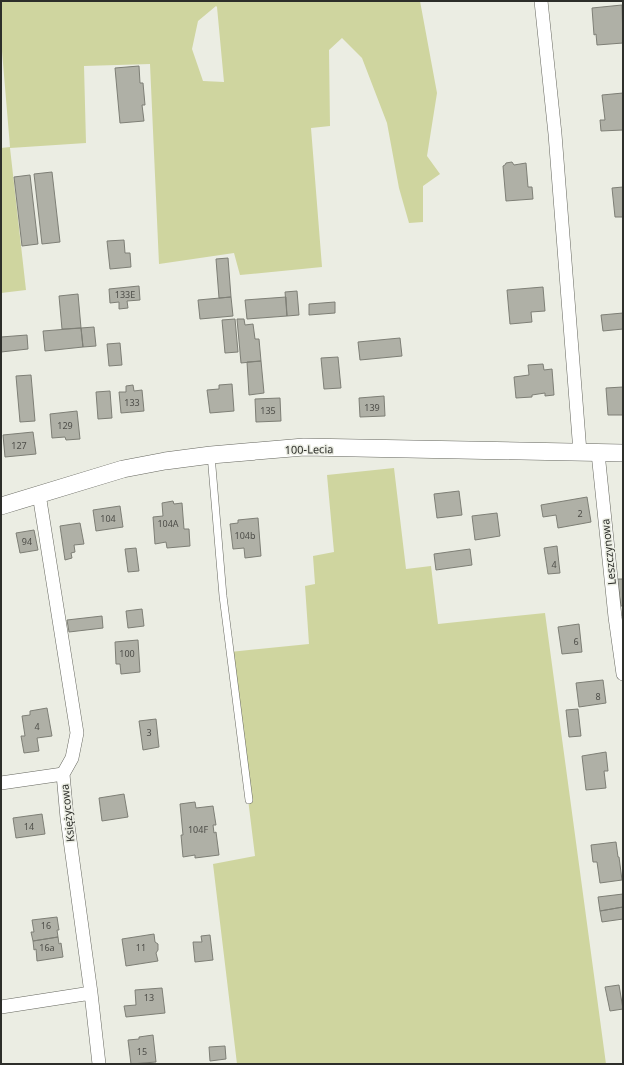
<svg xmlns="http://www.w3.org/2000/svg" width="624" height="1065" viewBox="0 0 624 1065" font-family="'Noto Sans',sans-serif">
	<style>
		.green { fill: #cfd59f; fill-rule: evenodd }
		.building { fill: #afb0a6; stroke: #7e7f76 }
		.lines { fill: none; stroke-linecap: round; stroke-linejoin: round }
		.service-casing { stroke: #66675f; stroke-width: 8 }
		.minor-casing { stroke: #66675f; stroke-width: 14 }
		.tertiary-casing { stroke: #66675f; stroke-width: 18 }
		.service { stroke: #fff; stroke-width: 7 }
		.minor { stroke: #fff; stroke-width: 13 }
		.tertiary { stroke: #fff; stroke-width: 17 }
		.labels { text-anchor: middle; dominant-baseline: central; stroke-width: 3; stroke-linejoin: round; paint-order: stroke }
		.number-label { font-size: 9px; fill: #4e4e49 }
		.street-label { font-size: 11px; fill: #2d2e2a; stroke: #ebede3 }
	</style>
	<rect width="100%" height="100%" fill="#ebede3"/>
	<path class="green" d="M1,1H420L437,93L427,156L440,174L423,186V222L409,223L399,188L387,123L362,58L342,38L329,50L330,126L311,128L322,267L240,275L234,253L159,264L150,64L84,66L86,143L10,148L26,290L1,293V148L10,147L1,39ZM216,6L217,7L224,82L203,81L192,49L198,21Z
		M394,468L406,569L431,566L438,624L545,613L606,1064H237L213,864L255,856L230,652L309,644L305,586L315,584L313,556L334,552L327,475Z"/>
	<path class="building" d="M622,5L623,43L597,45L596,34L594,35L592,8Z
		M139,66L140,83H143L145,105H142L144,121L120,123L115,68Z
		M623,93V130L601,131L600,120H605L602,95Z
		M512,162L514,165L526,163L528,187H532L533,199L506,201L503,166L505,165L506,163Z
		M52,172L60,242L42,244L34,174Z
		M30,175L38,244L22,246L14,177Z
		M623,187V217H615L612,188Z
		M124,240L125,253H130L131,267L110,269L107,241Z
		M228,258L231,297L219,298L216,259Z
		M139,286L140,300L127,301L128,308L119,309V302L110,303L109,289Z
		M543,287L545,311L531,312L532,322L510,324L507,290Z
		M297,291L299,315L287,316L285,292Z
		M78,294L81,328L62,329L59,296Z
		M231,297L233,316L200,319L198,300Z
		M286,297L287,316L247,319L245,300Z
		M335,302V313L309,315V304Z
		M623,313V329L603,331L601,315Z
		M235,319L238,352L225,353L222,320Z
		M237,319H244L245,325L253,324L255,339H259L261,361L241,363Z
		M94,327L96,346L83,347L81,328Z
		M81,328L83,347L45,351L43,331Z
		M27,335L28,349L1,352V337Z
		M400,338L402,356L360,360L358,342Z
		M120,343L122,365L109,366L107,344Z
		M338,357L341,388L324,389L321,358Z
		M261,361L264,393L249,395L247,362Z
		M543,364L544,370L552,369L554,395L545,396V393L532,395V397L516,398L514,377L529,375L528,365Z
		M31,375L35,421L20,422L16,376Z
		M232,384L234,411L210,413L207,390L219,389V385Z
		M133,385L134,391L142,390L144,411L121,413L119,392H126V386Z
		M623,387V415H608L606,388Z
		M110,391L112,418L98,419L96,392Z
		M384,396L385,416L360,417L359,398Z
		M280,398L281,421L256,422L255,399Z
		M77,411L80,439L66,440L65,437L52,438L50,414Z
		M33,432L36,454L5,457L3,435Z
		M459,491L462,515L437,518L434,494Z
		M587,497L591,522L558,528L556,515L543,517L541,505Z
		M173,501L174,504L182,503L184,529H189L190,546L167,548L166,542L155,544L153,517L163,516L162,503Z
		M120,506L123,527L96,531L93,510Z
		M497,513L500,536L475,540L472,516Z
		M258,518L261,556L245,558L244,548L233,549L230,524L238,523V520Z
		M80,523L84,544L74,545L75,552L71,553L72,558L65,560L60,526Z
		M34,530L38,550L20,553L16,533Z
		M557,546L560,573L548,574L544,548Z
		M136,548L139,571L128,572L125,549Z
		M470,549L472,565L436,570L434,554Z
		M617,579H623V606H621Z
		M142,609L144,626L128,628L126,611Z
		M102,616L103,628L69,632L67,620Z
		M579,624L582,652L562,654L558,627Z
		M138,640L140,672L121,674L120,664H116L115,642Z
		M603,680L606,703L579,707L576,683Z
		M47,708L52,736L37,738L39,751L24,753L21,736H25L22,716L30,715V711Z
		M578,709L581,736L569,737L566,710Z
		M156,719L159,747L143,750L139,721Z
		M606,752L608,771H604L606,788L586,790L582,756Z
		M124,794L128,817L102,821L99,798Z
		M195,802L196,808L213,806L216,825H213L214,833L216,832L219,855L195,858V855L183,857L181,835H183L180,804Z
		M42,814L45,834L16,838L13,818Z
		M616,842L618,857H619L622,880L600,883L597,862H593L591,845Z
		M623,894V907L600,911L598,897Z
		M623,907V919L602,922L600,911Z
		M57,917L59,930H57L58,937L33,941L31,932H34L32,920Z
		M154,934L155,942L158,944V950L156,953L158,961L126,966L122,939Z
		M210,935L213,960L195,962L193,942H202L201,936Z
		M58,937L59,944L61,943L63,957L37,961L36,949L34,950L33,941Z
		M619,985L623,1009L610,1011L605,987Z
		M162,988L165,1013L126,1017L124,1006L136,1005L135,990Z
		M153,1035L156,1062L131,1064L128,1040L139,1039V1037Z
		M225,1046L226,1059L210,1061L209,1047Z"/>
	<g class="lines">
		<defs>
			<path id="service" d="M211,455L223,596L249,800"/>
			<path id="minor" d="M541,1L555,134L580,452
				M598,453L615,617L623,674
				M39,494L77,733L72,758L63,774L67,818L91,993L99,1064
				M1,783L63,774
				M1,1007L91,993"/>
			<path id="tertiary" d="M1,506L123,469L165,461L211,455L304,447L623,453"/>
		</defs>
		<use href="#service" class="service-casing"/>
		<use href="#minor" class="minor-casing"/>
		<use href="#tertiary" class="tertiary-casing"/>
		<use href="#service" class="service"/>
		<use href="#minor" class="minor"/>
		<use href="#tertiary" class="tertiary"/>
	</g>
	<g class="labels">
		<g class="number-label">
			<text x="125" y="294">133E</text>
			<text x="132" y="402">133</text>
			<text x="372" y="407">139</text>
			<text x="268" y="410">135</text>
			<text x="65" y="425">129</text>
			<text x="19" y="445">127</text>
			<text x="580" y="513">2</text>
			<text x="108" y="518">104</text>
			<text x="168" y="523">104A</text>
			<text x="245" y="535">104b</text>
			<text x="27" y="541">94</text>
			<text x="554" y="564">4</text>
			<text x="576" y="641">6</text>
			<text x="127" y="653">100</text>
			<text x="598" y="696">8</text>
			<text x="37" y="726">4</text>
			<text x="149" y="732">3</text>
			<text x="29" y="826">14</text>
			<text x="198" y="829">104F</text>
			<text x="46" y="925">16</text>
			<text x="47" y="947">16a</text>
			<text x="141" y="947">11</text>
			<text x="149" y="997">13</text>
			<text x="142" y="1051">15</text>
		</g>
		<g class="street-label">
			<text transform="translate(309 449) rotate(-1)">100-Lecia</text>
			<text transform="translate(608 552) rotate(-96)">Leszczynowa</text>
			<text transform="translate(67 813) rotate(-96)">Księżycowa</text>
		</g>
	</g>
	<rect width="624" height="1065" fill="none" stroke="#2d2e2a" stroke-width="4"/>
</svg>
